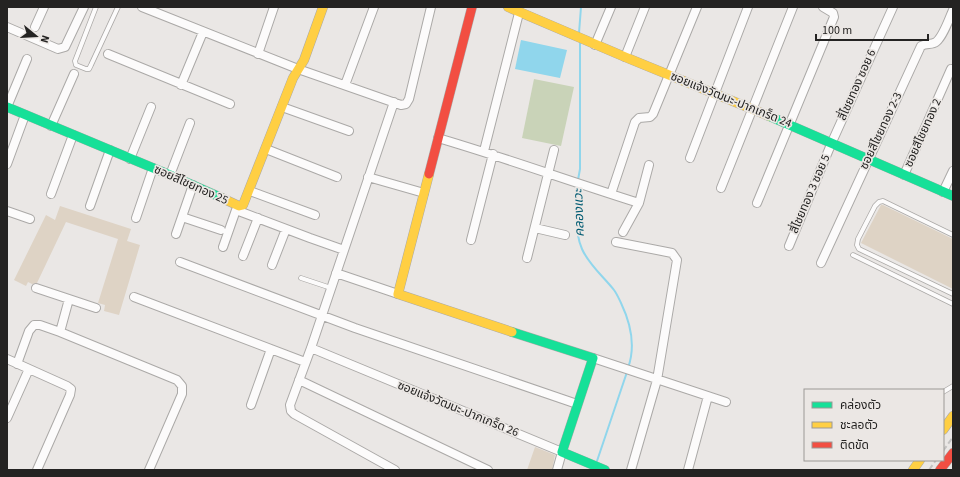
<svg xmlns="http://www.w3.org/2000/svg" width="960" height="477" viewBox="0 0 960 477" font-family="'Source Sans 3','Noto Sans Thai',sans-serif">
	<style>
		.green { fill: #c9d3b8 }
		.water { fill: #90d6ec }
		.lines { fill: none; stroke-linecap: round; stroke-linejoin: round }
		.stream { stroke: #90d6ec; stroke-width: 2 }
		.building { fill: #ded3c5 }
		.lane-casing { stroke: #aba9a7; stroke-width: 5.5 }
		.street-casing { stroke: #aba9a7; stroke-width: 10 }
		.fast-casing { stroke: #aba9a7; stroke-width: 10 }
		.slow-casing { stroke: #aba9a7; stroke-width: 10 }
		.jam-casing { stroke: #aba9a7; stroke-width: 10 }
		.lane { stroke: #fcfbfb; stroke-width: 4 }
		.street { stroke: #fcfbfb; stroke-width: 8 }
		.fast { stroke: #16e098; stroke-width: 9 }
		.slow { stroke: #ffcf43; stroke-width: 9 }
		.jam { stroke: #f24e42; stroke-width: 9 }
		.rail { stroke: #c3c2c1; stroke-width: 2; stroke-dasharray: 6 3; stroke-linecap: butt }
		.labels { text-anchor: middle; dominant-baseline: central; stroke-width: 3.5; stroke-linejoin: round; paint-order: stroke }
		.street-label { font-size: 12px; fill: #242322; stroke: #ebe7e4 }
		.water-label { font-size: 13px; font-style: italic; fill: #065e75; stroke: #ebe7e4 }
	</style>
	<rect width="100%" height="100%" fill="#eae7e5"/>
	<path class="green" d="M534,79L574,87L561,146L522,138Z"/>
	<path class="water" d="M521,40L567,50L560,78L515,69Z"/>
	<g class="lines">
		<path class="stream" d="M579,33L581,7
			M578,180L580,169V43
			M578,185C576,203 574,231 582,249C589,265 603,276 614,290C617,294 619,299 621,303C631,324 636,346 628,368
			M597,461L627,372"/>
	</g>
	<path class="building" d="M881,205H883L953,239V289L861,243Z
		M60,206L131,229L127,241L140,245L119,315L104,311L105,305L98,303L118,239L66,222L37,283L32,284L28,282L26,286L14,280L46,215L55,220Z
		M535,447L555,455L552,470H527Z"/>
	<g class="lines">
		<defs>
			<path id="lane" d="M96,7L75,61L76,65L86,69H89L91,65L118,7
				M953,235L883,201L879,202L875,206L858,239L857,245L859,249L953,294
				M853,255L953,304
				M301,278L331,288
				M943,392L953,386"/>
			<path id="street" d="M142,7L298,69L401,105L406,104L409,99L431,7
				M7,27L58,49L65,47L84,7
				M35,27L44,7
				M595,45L611,7
				M108,54L230,104
				M258,54L274,7
				M625,57L645,7
				M181,85L203,32
				M345,85L374,7
				M394,102L311,348L290,405L291,411L294,414L395,470
				M7,107L27,59
				M282,107L349,131
				M51,126L74,74
				M438,138C506,158 572,182 639,203
				M266,149L337,177
				M484,151L519,13
				M690,158L748,7
				M130,159L151,107
				M7,164L25,115
				M170,175L190,123
				M904,175L951,69
				M368,177L424,193
				M721,188L793,7
				M250,191L315,215
				M943,192L953,171
				M51,194L73,135
				M611,194L635,122L639,118L650,117L653,114L697,7
				M757,203L834,17L833,13L823,7
				M90,206L110,150
				M7,211L30,219
				M182,217L221,230
				M136,218L153,168
				M535,228L565,235
				M623,232L639,203L649,165
				M176,234L193,185
				M471,240L493,154
				M616,242L672,253L677,260L657,380L631,470
				M789,246L832,142L893,7
				M223,247L236,210L310,238L344,250
				M243,256L258,218
				M527,258L554,150
				M180,262L355,328L577,404
				M821,263L921,46C926,43 932,45 936,42C943,37 949,19 953,10
				M272,265L286,229
				M336,273L398,294
				M36,288L96,308
				M134,297L305,362
				M60,332L69,299
				M311,348L562,452L557,470
				M593,358L726,402
				M7,359L67,386L71,389L70,395L37,470
				M17,364L29,331L34,325H40L60,332L177,380L182,386V394L149,470
				M299,380L488,470
				M251,405L271,349
				M7,418L29,369
				M688,470L708,396"/>
			<path id="fast" d="M7,107L170,175L222,198
				M769,116L953,196
				M512,332L593,358L562,452L605,470"/>
			<path id="slow" d="M508,7L625,57L769,116
				M429,174L398,294L512,332
				M222,198L239,206L243,205L293,78L304,60L323,7
				M943,430L953,416
				M913,470L920,460"/>
			<path id="jam" d="M429,174L472,7
				M940,470L953,453"/>
		</defs>
		<use href="#lane" class="lane-casing"/>
		<use href="#street" class="street-casing"/>
		<use href="#fast" class="fast-casing"/>
		<use href="#slow" class="slow-casing"/>
		<use href="#jam" class="jam-casing"/>
		<use href="#lane" class="lane"/>
		<use href="#street" class="street"/>
		<use href="#fast" class="fast"/>
		<use href="#slow" class="slow"/>
		<use href="#jam" class="jam"/>
		<path class="rail" d="M943,451L953,437
			M929,470L936,460"/>
	</g>
	<g class="labels">
		<g class="street-label">
			<text transform="translate(857 85) rotate(-66)">สี่ไชยทอง ซอย 6</text>
			<text transform="translate(731 100) rotate(22)">ซอยแจ้งวัฒนะ-ปากเกร็ด 24</text>
			<text transform="translate(881 131) rotate(-65)">ซอยสีไชยทอง 2-3</text>
			<text transform="translate(923 133) rotate(-66)">ซอยสีไชยทอง 2</text>
			<text transform="translate(191 185) rotate(24)">ซอยสีไชยทอง 25</text>
			<text transform="translate(810 194) rotate(-67)">สี่ไชยทอง 3 ซอย 5</text>
			<text transform="translate(458 409) rotate(22)">ซอยแจ้งวัฒนะ-ปากเกร็ด 26</text>
		</g>
		<g class="water-label">
			<text transform="translate(579 213) rotate(-92)">คลองแวะ</text>
		</g>
	</g>
	<rect width="960" height="477" fill="none" stroke="#242322" stroke-width="16"/>
	<rect x="804" y="389" width="140" height="72" fill="#ebe7e4" stroke="#9b9996"/>
	<rect x="812" y="402" width="20" height="6" fill="#16e098" stroke="#9b9996"/>
	<text x="840" y="409" font-size="12" fill="#242322">คล่องตัว</text>
	<rect x="812" y="422" width="20" height="6" fill="#ffcf43" stroke="#9b9996"/>
	<text x="840" y="429" font-size="12" fill="#242322">ชะลอตัว</text>
	<rect x="812" y="442" width="20" height="6" fill="#f24e42" stroke="#9b9996"/>
	<text x="840" y="449" font-size="12" fill="#242322">ติดขัด</text>
	<g transform="translate(36 36) rotate(108)" stroke="#ebe7e4" stroke-width="3" paint-order="stroke">
	<path d="M0-3L7 15L0 10L-7 15Z" fill="#242322"/>
	<text y="-6" font-size="11" font-weight="bold" text-anchor="middle" fill="#242322">N</text>
	</g>
	<path d="M816 34v6h112v-6" fill="none" stroke="#242322" stroke-width="2"/>
	<text x="822" y="34" font-size="12" fill="#242322" stroke="#ebe7e4" stroke-width="3" paint-order="stroke">100 m</text>
</svg>
